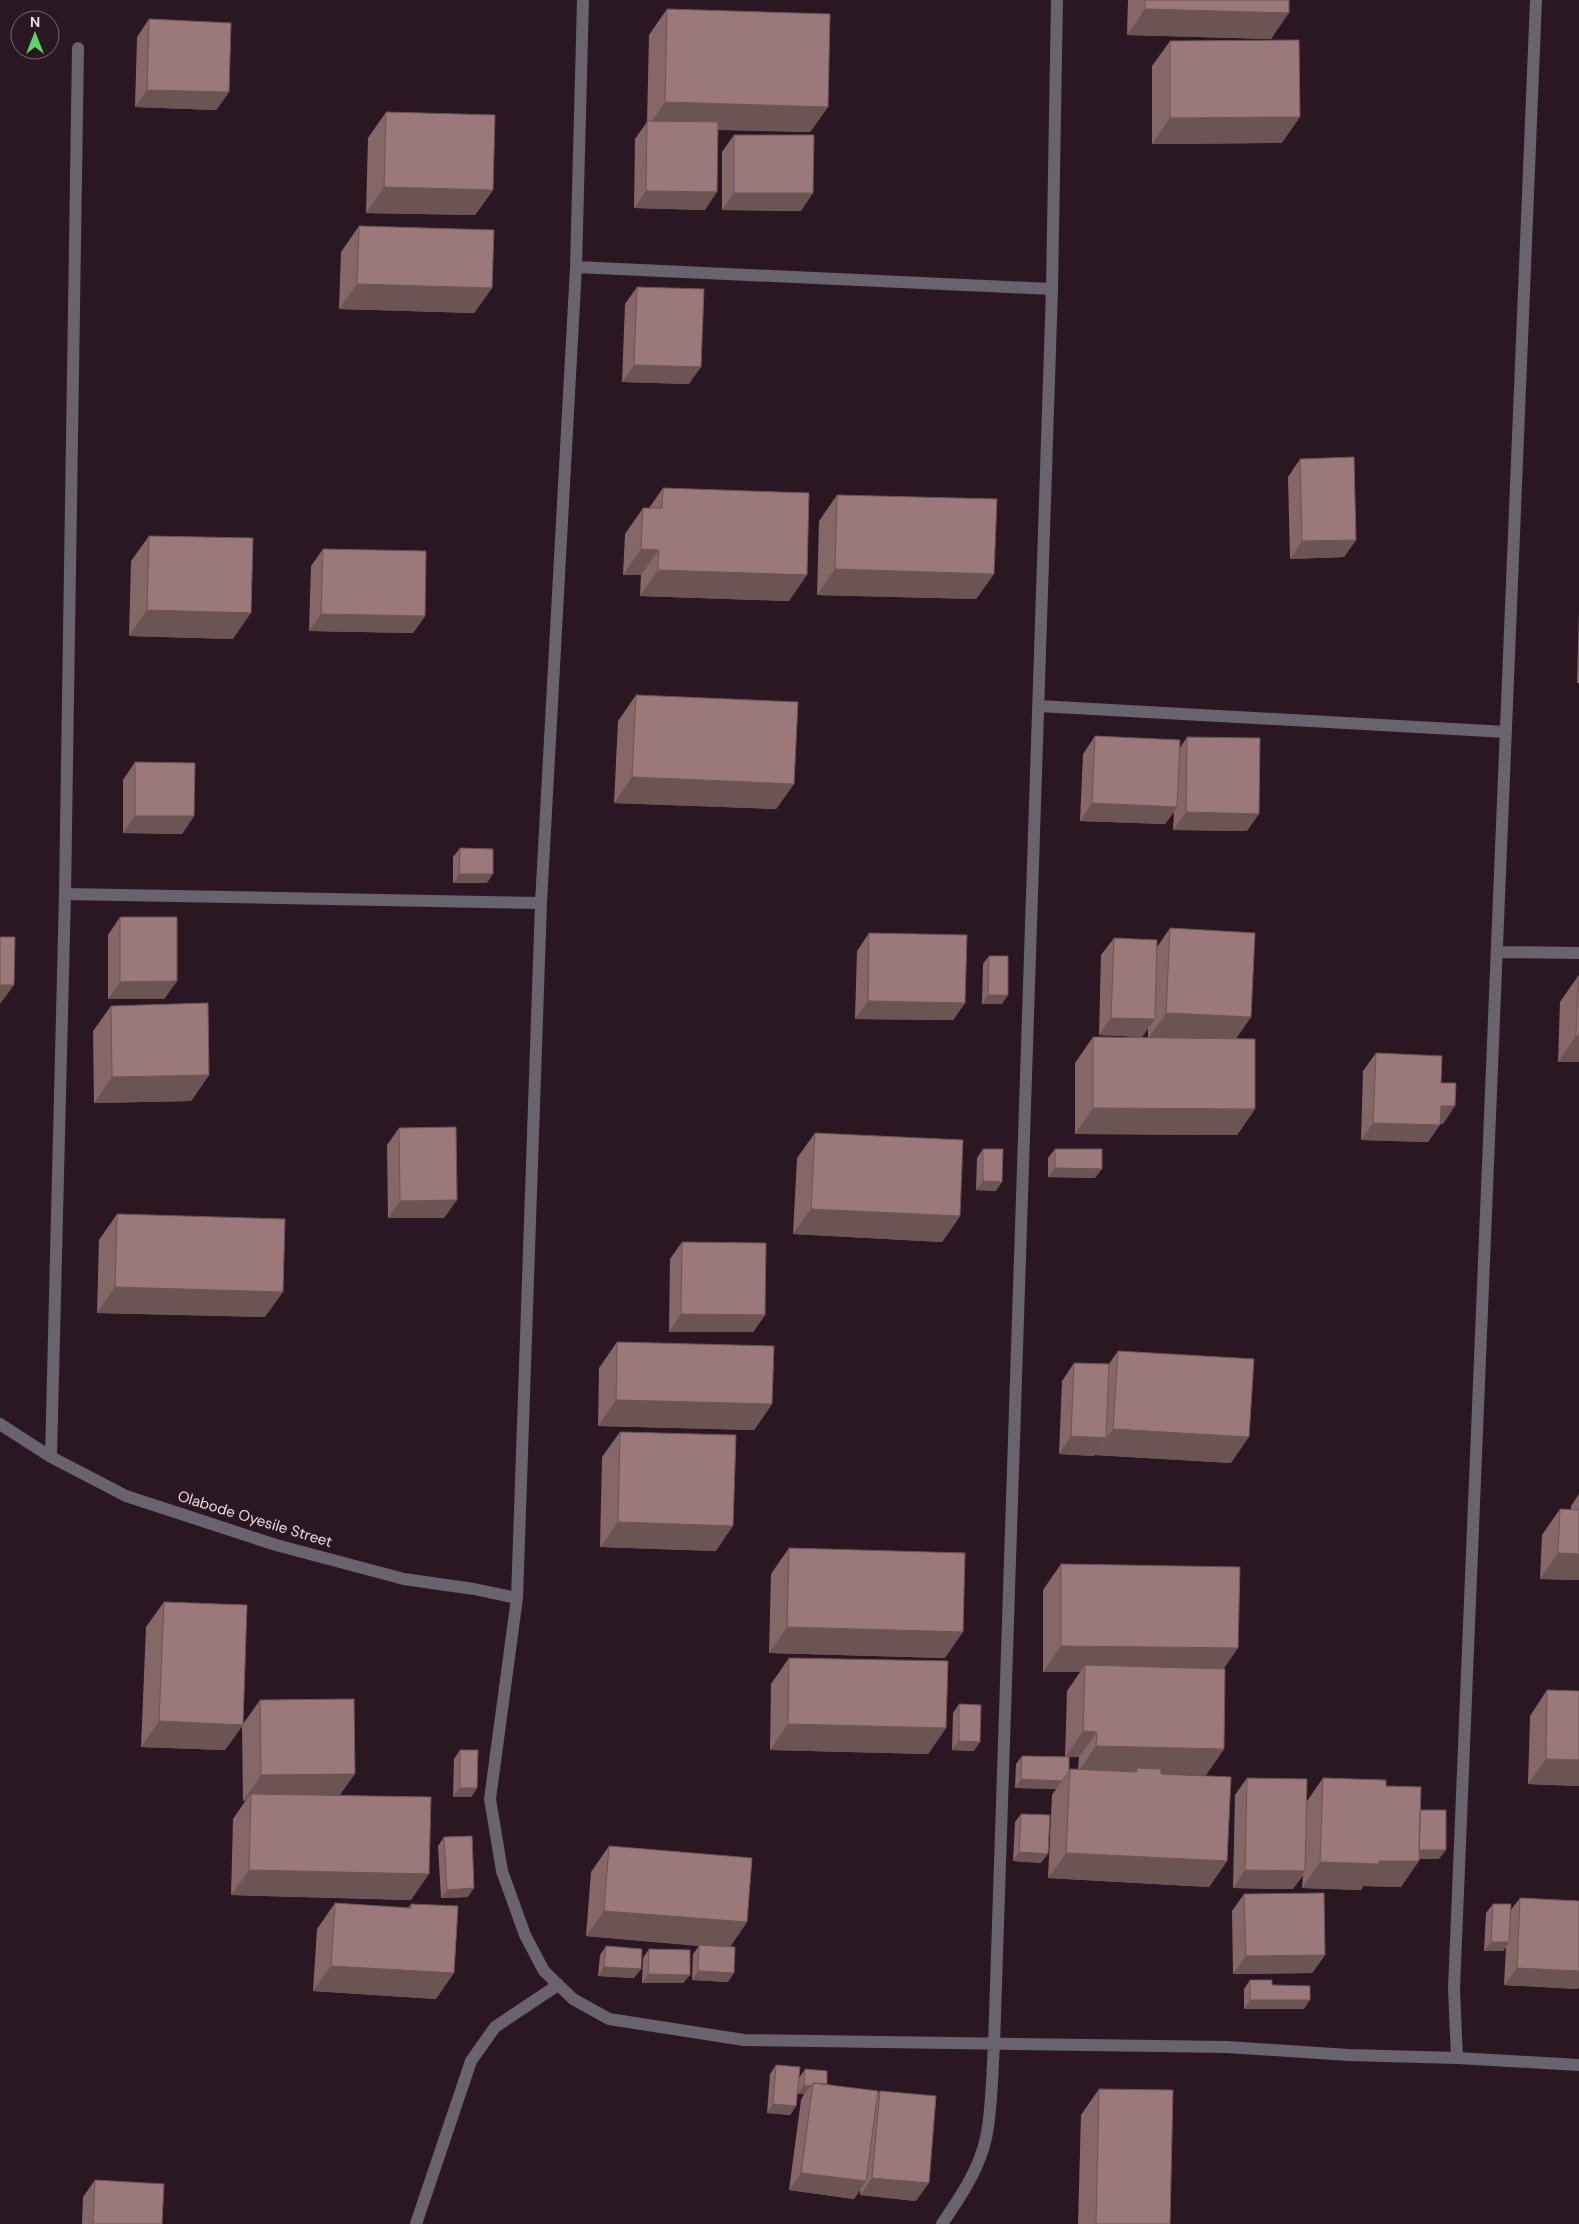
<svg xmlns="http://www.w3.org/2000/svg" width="1579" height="2224" viewBox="0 0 1579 2224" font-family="'DM Sans',sans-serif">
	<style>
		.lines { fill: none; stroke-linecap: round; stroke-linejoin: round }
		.minor { stroke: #69636d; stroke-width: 12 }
		.wall { fill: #856768; fill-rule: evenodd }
		.shaded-wall { fill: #6c5455 }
		.building { fill: #9b7879; stroke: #6c5455 }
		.labels { text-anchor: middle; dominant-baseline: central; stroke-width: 5; stroke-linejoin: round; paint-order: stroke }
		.street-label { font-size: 15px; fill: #eadce3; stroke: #2b1722 }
	</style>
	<rect width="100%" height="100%" fill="#2b1722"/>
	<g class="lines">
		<path class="minor" d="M583,0L576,267L541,903L517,1598L490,1799L502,1871L525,1935L544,1971L573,1999L609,2019L744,2040L1227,2047L1348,2055L1457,2058L1579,2065
			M576,267L1052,289
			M1039,706L1506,732
			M65,894L541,903
			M1497,952L1579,953
			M0,1424L51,1457L126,1496L276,1545L404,1579L474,1589L517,1598
			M51,1457L65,894L78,48
			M1457,2058L1454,1989L1536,0
			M416,2224L471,2061L495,2027L558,1985
			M942,2224C960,2197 979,2170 986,2138C992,2110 992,2074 994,2045L1052,289L1057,0"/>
	</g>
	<path class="wall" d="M1128,0H1289L1271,39L1127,35Z
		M667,9L828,107L810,132L718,130L705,210L634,208L635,139L647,122L649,35Z
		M149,19L229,92L216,110L135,107L137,37Z
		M1170,41L1282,143L1152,144V66Z
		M386,112L493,190L475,215L366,213L368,138Z
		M734,135L801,211L722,210V152Z
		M359,226L492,288L474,313L339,309L341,252Z
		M637,287L689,384L622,382L625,304Z
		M1300,459L1356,540L1344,557L1290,559L1288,477Z
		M663,488L789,601L640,596L641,575H623L625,534L643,508H649Z
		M837,495L994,574L976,599L817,595L819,521Z
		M149,536L233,639L129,636L131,561Z
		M323,549L425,616L413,633L309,631L311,566Z
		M1579,609V683H1577Z
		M636,695L794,784L776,809L614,803L618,721Z
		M1095,736L1180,748L1187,737L1247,831L1173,830L1174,812L1165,824L1080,821L1083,754Z
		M135,762L194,816L182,834L123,833V780Z
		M460,848L487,883H453V857Z
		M120,917L177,981L164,999H108V935Z
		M1170,928L1251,1017L1236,1038L1255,1109L1237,1135L1075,1134V1063L1093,1037L1148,1038V1028L1142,1037L1099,1035L1101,955L1114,938L1157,947Z
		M869,933L965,1003L953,1020L855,1019L857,951Z
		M989,956L1002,1004H982L983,964Z
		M1578,976H1579V1062H1558L1560,1002Z
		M111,1006L209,1075L191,1101L94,1103L93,1031Z
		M1376,1053L1441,1083L1443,1124H1440L1428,1142L1361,1140L1363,1071Z
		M399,1128L444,1218H388L387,1145Z
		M815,1133L960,1216L942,1242L793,1234L797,1158Z
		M983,1149L996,1191L976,1190L977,1158Z
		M1055,1149L1095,1178L1048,1177V1158Z
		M117,1214L265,1317L97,1313L99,1240Z
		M682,1242L765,1315L753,1332H669L670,1259Z
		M617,1342L772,1404L754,1430L598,1426L599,1368Z
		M1118,1351L1231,1463L1095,1455L1096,1453L1094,1456L1059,1454L1062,1381L1074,1363L1109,1364Z
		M620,1432L716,1551L600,1547L602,1457Z
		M1579,1494V1580L1540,1579L1542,1535L1560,1509L1571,1510V1506Z
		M789,1548L945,1658L769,1653L771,1574Z
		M1061,1564L1224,1669V1749L1206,1775L1164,1774L1227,1861L1209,1887L1048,1878L1052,1795L1056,1789L1015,1788L1016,1764L1022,1756L1065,1757L1067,1691L1080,1672H1043V1590ZM1069,1757H1079L1078,1769H1070L1069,1771Z
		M164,1602L243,1724L260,1700L340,1795L411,1900L231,1895L233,1819L246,1800L243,1801L242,1726L225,1750L141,1747L146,1627Z
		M789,1658L946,1728L928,1754L770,1750L771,1684Z
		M1547,1690L1579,1786L1528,1784L1530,1716Z
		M959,1704L974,1751L952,1750L953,1713Z
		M460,1750L477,1788L471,1797H453L454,1759Z
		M1247,1778L1307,1801L1323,1778L1386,1786L1420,1810L1439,1859H1419L1401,1887L1363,1886L1361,1890L1302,1888L1303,1875L1293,1889L1233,1888L1235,1795Z
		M1021,1814L1041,1863L1013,1861L1015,1822Z
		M444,1837L468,1897L441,1898L438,1846Z
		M609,1846L747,1922L730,1947L728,1982L692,1980L693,1954L699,1946L586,1936L591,1872Z
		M1244,1894L1325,1955L1312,1973L1233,1974L1232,1911Z
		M1520,1898L1579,1901V1987L1577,1989L1504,1985L1506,1947L1503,1951H1484L1486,1913L1493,1904L1510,1911Z
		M335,1903L408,1908L411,1904L436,1999L313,1991L317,1929Z
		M606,1946L641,1969L634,1978L598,1976L600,1955Z
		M649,1949L690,1975L683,1983H642L643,1958Z
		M1250,1980L1272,1985L1304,2009H1244V1989Z
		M776,2065L799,2078L805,2069L827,2084L877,2094L880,2091L916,2201L860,2195V2190L854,2199L789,2190L801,2100L804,2094H798V2081L796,2106L790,2115L767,2113L770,2074Z
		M1099,2089L1170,2224H1078L1081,2115Z
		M95,2180L162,2224H82L83,2197Z"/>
	<path class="shaded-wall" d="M1145,9L1289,13L1271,39L1127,35Z
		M147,90L229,92L216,110L135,107Z
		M665,102L828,107L810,132L647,128Z
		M1300,117L1282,143L1152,144L1170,118Z
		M384,187L493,190L475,215L366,213Z
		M646,191L717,192L705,210L634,208Z
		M734,193H813L801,211L722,210Z
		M357,284L492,288L474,313L339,309Z
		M634,365L701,367L689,384L622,382Z
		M1356,540L1344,557L1290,559L1302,541Z
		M641,549L659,550L641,575H623Z
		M835,569L994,574L976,599L817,595Z
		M658,570L807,575L789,601L640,596Z
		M147,610L251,613L233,639L129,636Z
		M321,614L425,616L413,633L309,631Z
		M632,777L794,784L776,809L614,803Z
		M1092,803L1177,807L1165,824L1080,821Z
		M1186,812L1259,814L1247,831L1173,830Z
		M135,816H194L182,834L123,833Z
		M459,874H493L487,883H453Z
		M177,981L164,999H108L120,982Z
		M0,985H14L0,1004Z
		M988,995H1008L1002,1004H982Z
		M868,1001L965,1003L953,1020L855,1019Z
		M1166,1013L1251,1017L1233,1043L1148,1039Z
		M1111,1018L1155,1019L1142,1037L1099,1035Z
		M1576,1036H1579V1062H1558Z
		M209,1075L191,1101L94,1103L112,1077Z
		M1441,1106H1455L1443,1124H1428Z
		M1093,1108L1255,1109L1237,1135L1075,1134Z
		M1373,1123L1440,1125L1428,1142L1361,1140Z
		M1055,1168L1102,1169L1095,1178L1048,1177Z
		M983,1181L1002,1182L996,1191L976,1190Z
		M457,1200L444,1218H388L400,1201Z
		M811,1209L960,1216L942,1242L793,1234Z
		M115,1287L283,1292L265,1317L97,1313Z
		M681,1314L765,1315L753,1332H669Z
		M616,1400L772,1404L754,1430L598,1426Z
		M1113,1429L1249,1437L1231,1463L1095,1455Z
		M1071,1436L1106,1438L1094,1456L1059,1454Z
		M618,1522L733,1526L716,1551L600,1547Z
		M1558,1553L1579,1554V1580L1540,1579Z
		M787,1627L963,1632L945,1658L769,1653Z
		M1061,1646L1238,1648L1220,1674L1085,1665L1080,1672H1043Z
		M159,1721L243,1725L225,1750L141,1747Z
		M788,1724L946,1728L928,1754L770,1750Z
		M1083,1731L1097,1732L1079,1757H1065Z
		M959,1741L980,1742L974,1751L952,1750Z
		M1096,1746L1224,1749L1206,1775L1137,1773V1768L1134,1773L1078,1772Z
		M1546,1759L1579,1760V1786L1528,1784Z
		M355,1774L337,1799L251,1794L246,1800L243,1801L261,1775Z
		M1021,1779L1062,1781L1056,1789L1015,1788Z
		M460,1788H477L471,1797H453Z
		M1412,1850H1446L1439,1859H1406Z
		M1019,1852L1048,1854L1041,1863L1013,1861Z
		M1066,1853L1227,1861L1209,1887L1048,1878Z
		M1379,1861H1419L1401,1887L1363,1886L1361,1890L1302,1888L1320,1862Z
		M249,1870L429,1874L411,1900L231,1895Z
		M1245,1870L1305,1871L1293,1889L1233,1888Z
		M474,1888L468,1897L441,1898L447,1890Z
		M604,1911L747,1922L729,1948L586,1936Z
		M1491,1942H1509L1503,1951H1484Z
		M1325,1955L1312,1973L1233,1974L1246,1956Z
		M331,1966L454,1973L436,1999L313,1991Z
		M604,1967L641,1969L634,1978L598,1976Z
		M1517,1968L1579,1971V1987L1577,1989L1504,1985Z
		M698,1971L734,1973L728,1982L692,1980Z
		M648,1974L690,1975L683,1983H642Z
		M1250,2000H1310L1304,2009H1244Z
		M804,2085L811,2086L804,2094H798Z
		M773,2104L796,2106L790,2115L767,2113Z
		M801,2173L866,2181L854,2199L789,2190Z
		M872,2178L929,2183L916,2201L860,2195Z"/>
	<path class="building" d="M1145,0H1289V13L1145,9Z
		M667,9L830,14L828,107L665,102Z
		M149,19L231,23L229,92L147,90Z
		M1299,40L1300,117L1170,118V41Z
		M386,112L495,115L493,190L384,187Z
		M647,121L718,122L717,192L646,191Z
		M734,135H814L813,193H734Z
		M359,226L494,230L492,288L357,284Z
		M637,287L704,289L701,367L634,365Z
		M1354,457L1356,540L1302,541L1300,459Z
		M663,488L809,493L807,575L658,570L659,550L641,549L643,508H662Z
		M837,495L997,499L994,574L835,569Z
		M149,536L253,538L251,613L147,610Z
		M323,549L426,551L425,616L321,614Z
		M636,695L798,702L794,784L632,777Z
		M1095,736L1180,740L1177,807L1092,803Z
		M1187,737L1260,738L1259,814L1186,812Z
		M135,762L195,763L194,816H135Z
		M460,848L493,849V874H459Z
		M120,917H177V981L120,982Z
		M1170,928L1255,933L1251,1017L1166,1013Z
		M869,933L967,935L965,1003L868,1001Z
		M0,937H15L14,985H0Z
		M1114,938L1157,940L1155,1019L1111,1018Z
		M989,956H1008V995H988Z
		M1578,976H1579V1036H1576Z
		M208,1003L209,1075L112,1077L111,1006Z
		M1093,1037L1255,1039V1109L1093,1108Z
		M1376,1053L1442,1056L1441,1083H1456L1455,1106H1441L1440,1125L1373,1123Z
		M456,1127L457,1200L400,1201L399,1128Z
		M815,1133L963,1140L960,1216L811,1209Z
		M983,1149H1003L1002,1182L983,1181Z
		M1055,1149H1102V1169L1055,1168Z
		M117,1214L285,1219L283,1292L115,1287Z
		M682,1242L766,1243L765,1315L681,1314Z
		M617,1342L774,1346L772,1404L616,1400Z
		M1118,1351L1254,1359L1249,1437L1113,1429Z
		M1074,1363L1109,1364L1106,1438L1071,1436Z
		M620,1432L736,1435L733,1526L618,1522Z
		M1560,1509L1579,1510V1554L1558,1553Z
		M789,1548L965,1553L963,1632L787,1627Z
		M1061,1564L1240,1567L1238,1648L1061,1646Z
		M164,1602L247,1605L243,1725L159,1721Z
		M789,1658L948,1661L946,1728L788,1724Z
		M1085,1665L1225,1669L1224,1749L1096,1746L1097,1732L1083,1731Z
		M1547,1690L1579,1691V1760L1546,1759Z
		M354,1699L355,1774L261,1775L260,1700Z
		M959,1704L981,1705L980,1742L959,1741Z
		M460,1750H478L477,1788H460Z
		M1022,1756L1069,1757V1771L1062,1781L1021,1779Z
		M1137,1768L1161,1769V1774L1231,1777L1227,1861L1066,1853L1070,1769L1137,1772Z
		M1247,1778L1307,1779L1305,1871L1245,1870Z
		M1323,1778L1386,1780V1786L1421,1787L1419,1861H1379V1864L1320,1862Z
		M251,1794L431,1797L429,1874L249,1870Z
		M1420,1810H1446V1850H1419Z
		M1021,1814L1050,1815L1048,1854L1019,1852Z
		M472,1836L474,1888L447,1890L444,1837Z
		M609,1846L752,1858L747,1922L604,1911Z
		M1324,1893L1325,1955L1246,1956L1244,1894Z
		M1520,1898L1579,1901V1971L1517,1968Z
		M335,1903L411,1908V1904L458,1906L454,1973L331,1966Z
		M1493,1904H1511L1509,1942H1491Z
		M699,1945L735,1947L734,1973L698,1971Z
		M606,1946L642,1949L641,1969L604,1967Z
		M649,1949L690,1950V1975L648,1974Z
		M1250,1980H1272V1985L1310,1986V2000H1250Z
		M776,2065L800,2067L796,2106L773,2104Z
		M805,2069L827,2071V2084L813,2083L811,2086L804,2085Z
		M813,2083L878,2091L866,2181L801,2173Z
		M1099,2089L1173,2090L1170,2224H1096Z
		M880,2091L936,2096L929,2183L872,2178Z
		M95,2180L164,2184L162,2224H93Z"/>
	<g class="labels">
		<g class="street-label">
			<text transform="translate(255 1519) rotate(17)">Olabode Oyesile Street</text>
		</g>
	</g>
	<g transform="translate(35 35)"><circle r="24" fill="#2b1722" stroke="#77666f"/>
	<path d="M0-4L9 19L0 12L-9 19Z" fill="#5bd56d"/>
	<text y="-8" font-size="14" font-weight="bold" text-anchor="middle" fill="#eadce3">N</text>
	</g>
</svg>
